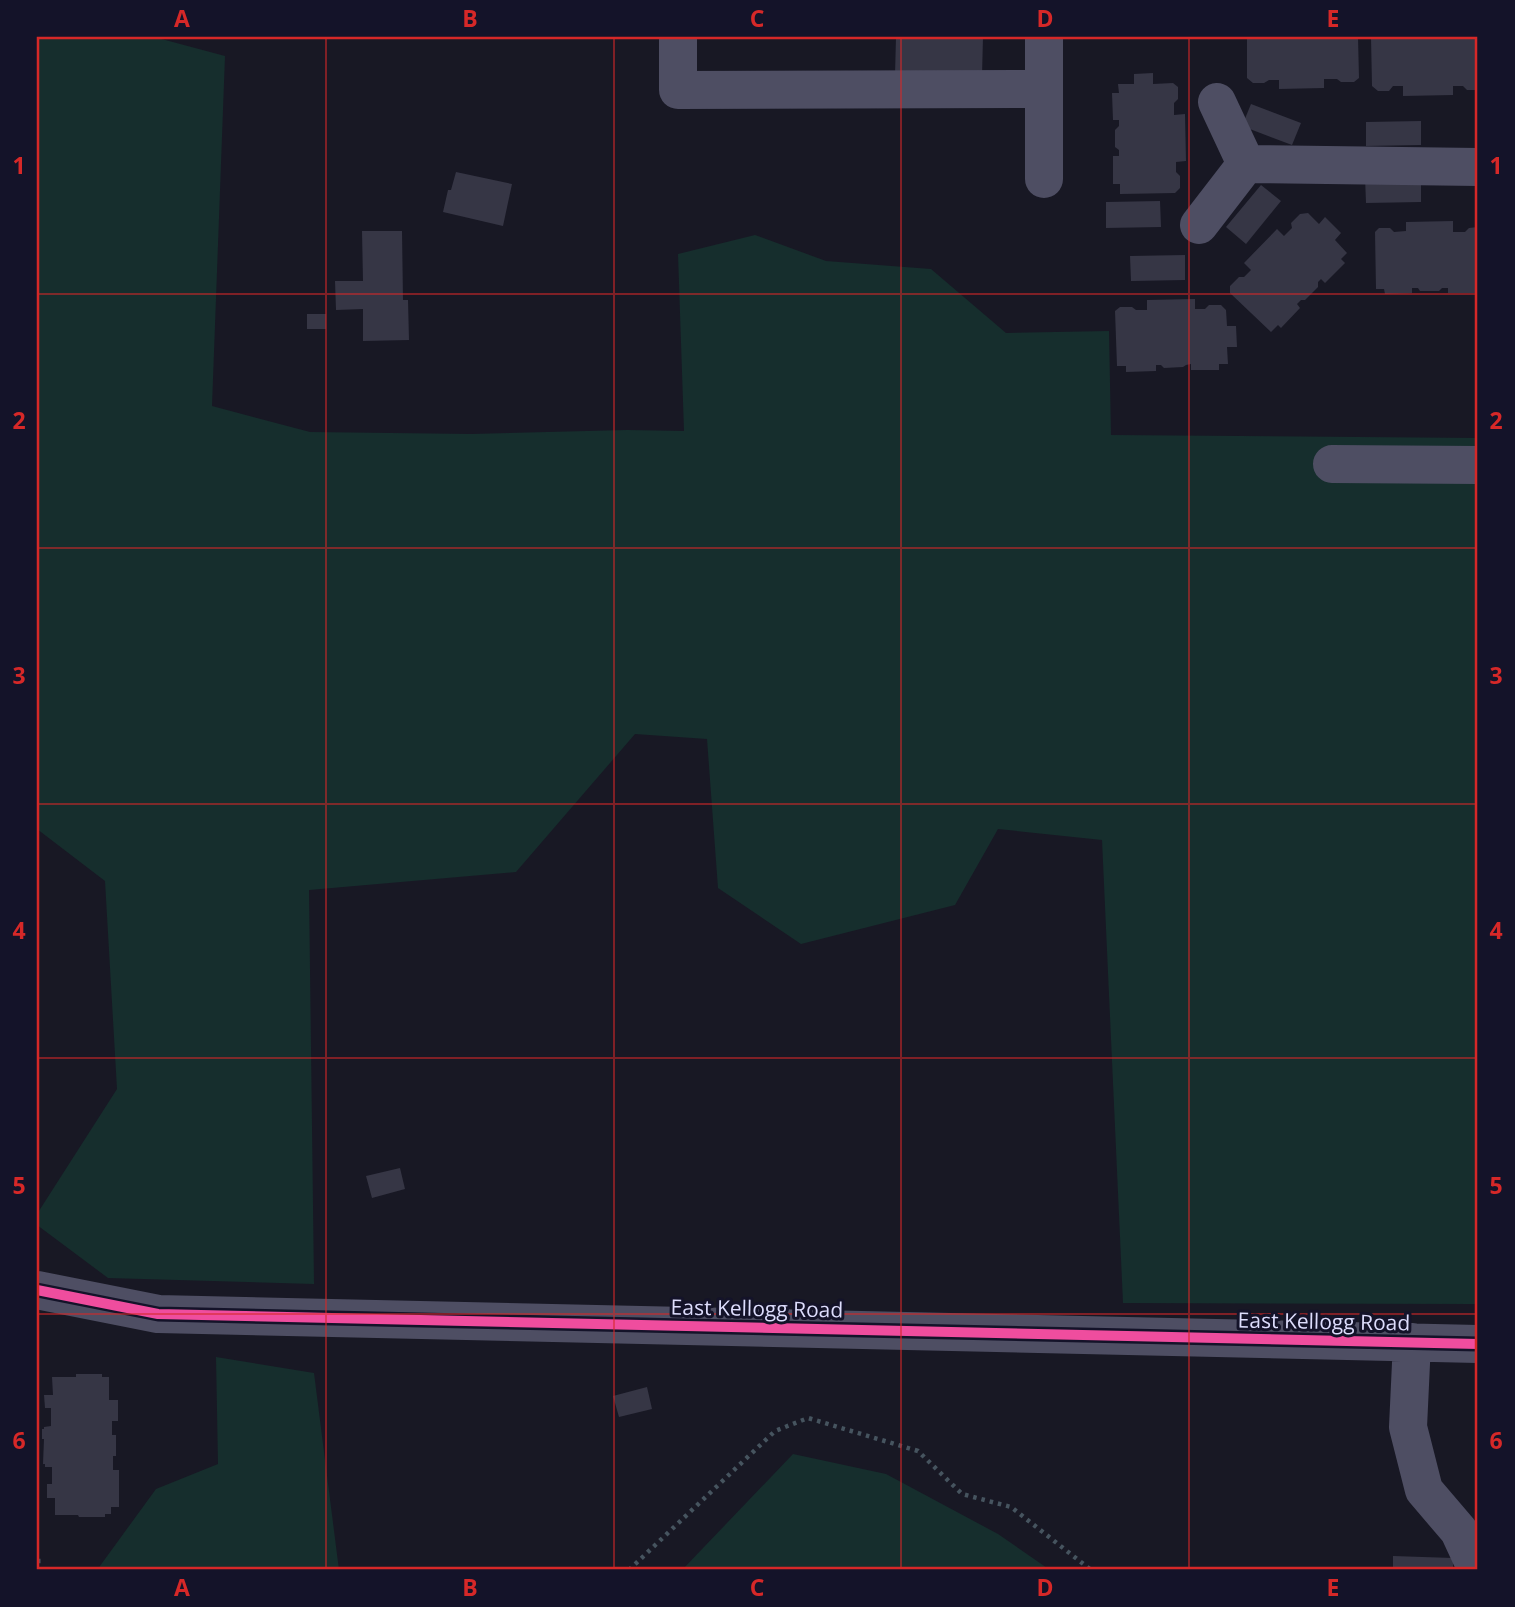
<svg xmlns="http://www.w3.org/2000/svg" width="1515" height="1607" viewBox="0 0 1515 1607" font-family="'Open Sans',sans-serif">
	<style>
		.green { fill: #162e2d }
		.building { fill: #363645 }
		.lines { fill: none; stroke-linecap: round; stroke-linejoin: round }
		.path { stroke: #46545f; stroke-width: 4.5; stroke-dasharray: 3.5 5; stroke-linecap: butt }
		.minor { stroke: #4e4e63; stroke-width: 38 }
		.cycleway-casing { stroke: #141329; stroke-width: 15 }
		.cycleway { stroke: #ef4d9e; stroke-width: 10 }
		.grid { fill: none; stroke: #d62828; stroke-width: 2; stroke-opacity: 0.55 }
		.labels { text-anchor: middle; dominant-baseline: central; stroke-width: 6; stroke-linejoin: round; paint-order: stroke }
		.street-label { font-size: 21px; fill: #ddddfc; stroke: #141329 }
		.neatline { fill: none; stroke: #d62828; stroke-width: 2.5 }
		.grid-label { font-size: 23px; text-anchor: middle; font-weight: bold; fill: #d62828 }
	</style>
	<rect width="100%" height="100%" fill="#181824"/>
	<path class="green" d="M37,37H154L225,56L212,406L310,432L471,434L627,430L684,431L678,254L755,235L826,261L931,269L1006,333L1109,331L1111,435L1478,438V1304L1123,1303L1102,840L998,829L955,905L801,944L718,888L707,739L635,734L516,872L309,890L314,1284L108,1278L37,1225V1214L117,1089L105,881L37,829Z
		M216,1357L314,1373L339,1570H97L156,1489L218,1464Z
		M793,1454L886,1474L998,1534L1050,1570H682Z"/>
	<path class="building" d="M896,37H983L982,76L895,75Z
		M1247,37H1358L1359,78L1354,82H1341L1337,79H1324V88L1279,89V80H1269L1264,83H1253L1247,78Z
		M1371,37H1478V90H1467L1463,86H1453V95L1403,96V86H1393L1389,91H1378L1372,86Z
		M1153,73V84L1173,83L1178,87V99L1174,103V115L1185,114L1186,161L1176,162V172L1180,176V188L1175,193L1120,194V184H1113V156H1119V150L1115,147V130L1119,126V120H1113L1112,93H1119L1118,84H1134V74Z
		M1251,104L1301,123L1292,145L1242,126Z
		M1421,121V145L1366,146V122Z
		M456,172L512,184L503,226L443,212L448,190H451Z
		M1421,176V202L1366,203L1365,177Z
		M1261,185L1281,201L1246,244L1226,227Z
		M1160,201L1161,227L1106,228V202Z
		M1308,213L1319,224L1325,217L1341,233L1335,240L1347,253L1341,259L1345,263L1325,283L1321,279L1318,282V287L1305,300H1301L1297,304L1300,308L1281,328L1278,325L1271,332L1230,293V286L1239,277H1244L1251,270L1244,263L1277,229L1284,236L1292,228L1291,223L1300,214Z
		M1453,221V232H1465L1469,228L1478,227V287H1475V293H1448V288H1442L1439,291H1420L1418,288H1412V293L1385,294L1384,289H1376L1375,232L1379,228H1390L1394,232L1406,231V222Z
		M362,231H402L403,300H408L409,340L363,341V309L336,310L335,281H363Z
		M1185,255V280L1131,281L1130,256Z
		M1195,299V309H1205L1209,305H1221L1226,310L1227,326H1236L1237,347H1227L1228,364H1219V370H1191V364L1186,365L1183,367L1164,368L1161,365H1156V371L1126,372V366H1117L1115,311L1120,307H1132L1136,310H1147V300Z
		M307,314H326V329H307Z
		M400,1168L405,1189L372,1198L366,1176Z
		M76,1374H102V1377H109V1400H118V1421H112V1435H116V1456H113V1470H119V1507H111V1514H105V1517H79L78,1515H55V1498H47V1484H52V1467H45V1464H43L44,1439H42V1429H44V1427L51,1426V1408H45L44,1395H53L52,1377H76Z
		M647,1387L652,1409L619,1417L613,1396Z
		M1393,1556L1453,1558V1570H1393Z"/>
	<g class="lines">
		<path class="path" d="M37,1561H41
			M629,1570L775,1431L808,1418L918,1451L962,1494L1011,1507L1091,1570"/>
		<path class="minor" d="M678,37V90L1044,89
			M1044,37V179
			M1217,102L1246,164
			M1199,225L1246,164L1478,167
			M1332,464L1478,465
			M37,1290L158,1314L1478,1344
			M1412,1342L1408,1427L1424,1490L1459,1531L1477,1570"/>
		<defs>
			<path id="cycleway" d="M37,1290L158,1314L1478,1344"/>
		</defs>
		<use href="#cycleway" class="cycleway-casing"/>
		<use href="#cycleway" class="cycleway"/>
	</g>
	<path class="grid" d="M326,37V1570M614,37V1570M901,37V1570M1189,37V1570M37,294H1478M37,548H1478M37,804H1478M37,1058H1478M37,1314H1478"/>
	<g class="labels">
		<g class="street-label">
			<text transform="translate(757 1308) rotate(1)">East Kellogg Road</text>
			<text transform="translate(1324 1321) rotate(1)">East Kellogg Road</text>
		</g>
	</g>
	<rect width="1515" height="1607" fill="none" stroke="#141329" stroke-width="77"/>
	<rect x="38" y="38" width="1438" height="1530" class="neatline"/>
	<g class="grid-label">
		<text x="182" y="27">A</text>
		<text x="470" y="27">B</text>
		<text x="757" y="27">C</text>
		<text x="1045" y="27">D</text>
		<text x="1333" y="27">E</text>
		<text x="19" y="174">1</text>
		<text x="1496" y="174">1</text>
		<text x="19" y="429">2</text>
		<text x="1496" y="429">2</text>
		<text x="19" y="684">3</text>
		<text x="1496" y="684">3</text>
		<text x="19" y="939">4</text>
		<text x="1496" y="939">4</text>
		<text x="19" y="1194">5</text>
		<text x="1496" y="1194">5</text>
		<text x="19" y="1449">6</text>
		<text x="1496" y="1449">6</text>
		<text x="182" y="1596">A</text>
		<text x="470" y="1596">B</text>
		<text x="757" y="1596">C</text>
		<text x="1045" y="1596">D</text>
		<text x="1333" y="1596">E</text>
	</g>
</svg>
